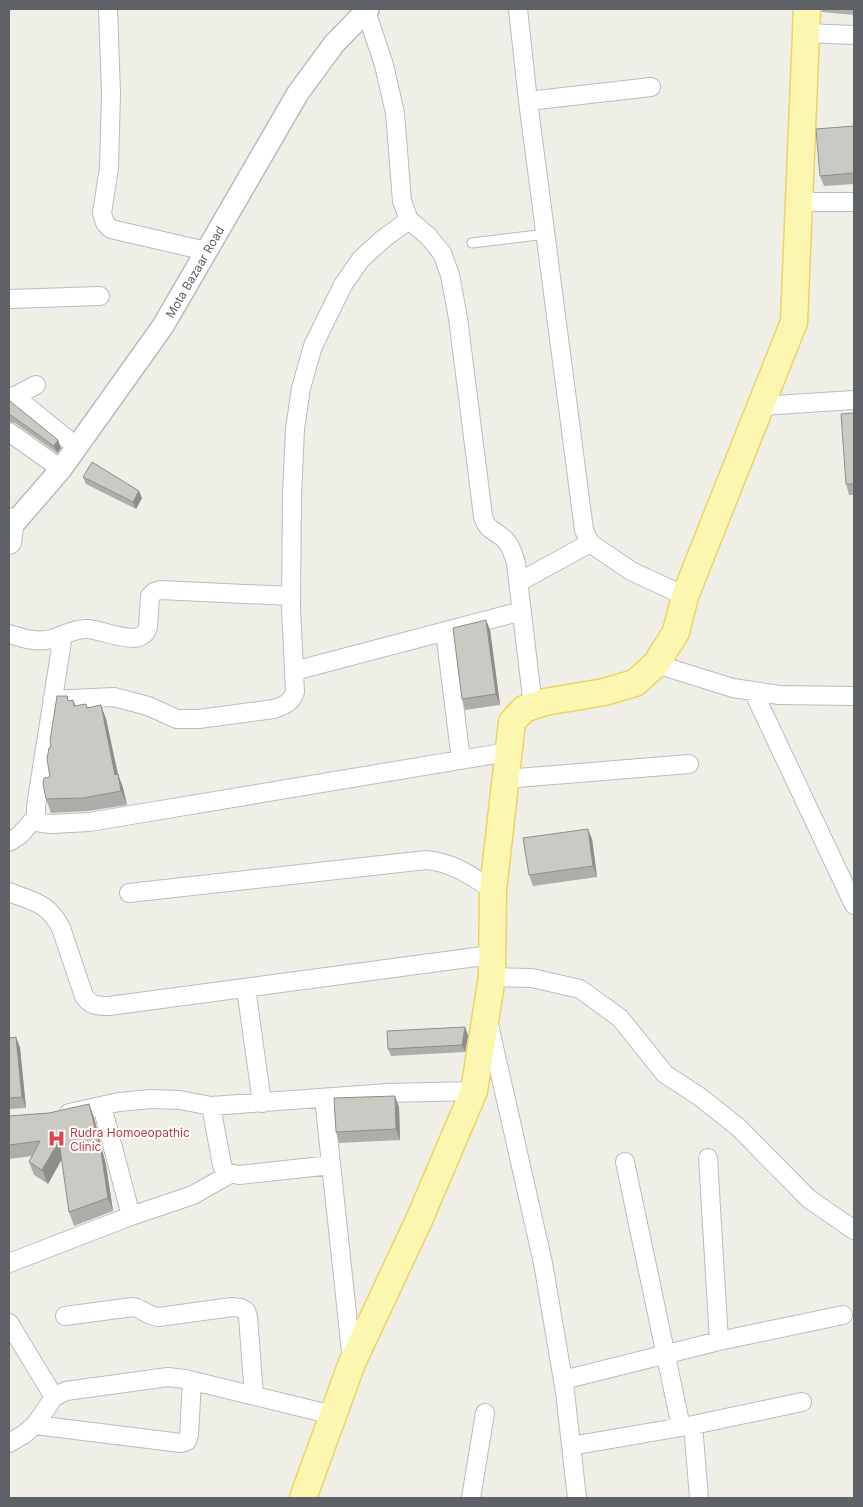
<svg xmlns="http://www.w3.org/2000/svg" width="863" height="1507" viewBox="0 0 863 1507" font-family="Inter,sans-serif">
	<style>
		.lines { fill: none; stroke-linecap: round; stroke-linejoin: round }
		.service-casing { stroke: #b9bbc0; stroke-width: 11 }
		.minor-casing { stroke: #b9bbc0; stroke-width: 20 }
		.tertiary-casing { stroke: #b9bbc0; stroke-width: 24 }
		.secondary-casing { stroke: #babcc2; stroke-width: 26 }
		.primary-casing { stroke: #ecd364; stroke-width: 29 }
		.service { stroke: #fff; stroke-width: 9 }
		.minor { stroke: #fff; stroke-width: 18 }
		.tertiary { stroke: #fff; stroke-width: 21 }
		.secondary { stroke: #fff; stroke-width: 24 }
		.primary { stroke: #fcf7b0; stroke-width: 26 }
		.wall { fill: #afada9 }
		.shaded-wall { fill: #8e8d89 }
		.building { fill: #cbc9c4; stroke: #8e8d89 }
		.labels { text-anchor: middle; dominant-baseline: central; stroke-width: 4; stroke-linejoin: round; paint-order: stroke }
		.street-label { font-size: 12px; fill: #5e6166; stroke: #fff }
		.health-label { font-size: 12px; fill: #be3a42; stroke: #fff; text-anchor: start }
	</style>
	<rect width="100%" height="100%" fill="#f0efe7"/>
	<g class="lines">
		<defs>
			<path id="service" d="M472,243L546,234"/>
			<path id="minor" d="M108,9L111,93L109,168L102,213L105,223L111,229L206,251
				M518,9L528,101L584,530L590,543L631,571L685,596
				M366,11L384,65L395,113L402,201L409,220L428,236L442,253L450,275L458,318L483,516C487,530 492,529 502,537C510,543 513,553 516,563L533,706
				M806,33L854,35
				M528,101L651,87
				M799,202H854
				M9,299L100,296
				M14,396L77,447
				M9,399L36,385
				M760,406L854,400
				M9,432L61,469
				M519,582L590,543
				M445,632L461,760
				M9,634C22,638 37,643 51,639C63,636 75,628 88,629C103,631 119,638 134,638C141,637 146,634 148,627L150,596L154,592L160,590L291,596
				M63,635L36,806V817L41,823L52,824L89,822L508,752
				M656,664L733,688L779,695L854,696
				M294,671L522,611
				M753,691L854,905
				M52,700L114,697L148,706L177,719H199L274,709C285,705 291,703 295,692L291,608L292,496L295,429L301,388L313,346L343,285L361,259L383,239L409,220
				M505,779L689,764
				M9,842L20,835L36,817
				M9,892C33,902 48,902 61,928L84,996C91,1006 97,1006 109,1006L491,955
				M129,893L426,860C452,862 472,876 493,890
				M492,977L532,978L580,989L620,1018L665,1074L700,1097L738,1127L809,1199L854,1230
				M246,988L262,1103
				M489,1025L543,1263L565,1392L577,1498
				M324,1098L352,1361
				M102,1106L131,1216
				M211,1106L222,1165L225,1172L239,1175L331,1165
				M69,1113L119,1102L151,1099L180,1100L211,1106L388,1093L474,1091
				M708,1158L719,1341
				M625,1162L681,1427
				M9,1263L131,1216L193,1195L230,1174
				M65,1316L133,1307C144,1309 147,1316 159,1317L232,1307L241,1308L246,1311L248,1317L254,1395
				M9,1323L54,1397
				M563,1380L719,1341L843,1315
				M35,1425L181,1443L187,1441L189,1435L192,1381
				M693,1425L699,1498
				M9,1443L23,1435L35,1425L54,1397L66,1391L168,1377L185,1379L333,1415
				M571,1446L693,1425L802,1402
				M471,1498L485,1413"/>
			<g id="tertiary">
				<path id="s1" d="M11,527L61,469L163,326L298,93L334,44L368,9"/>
			</g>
			<path id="secondary" d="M9,520L11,527L9,542"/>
			<path id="primary" d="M303,1498L352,1363L419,1220L474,1091L492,977L493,890L512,722L524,709L545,702L604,692L635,683L656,664L676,632L685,596L794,322L807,9"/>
		</defs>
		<use href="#service" class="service-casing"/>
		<use href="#minor" class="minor-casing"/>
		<use href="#tertiary" class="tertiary-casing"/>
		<use href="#secondary" class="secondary-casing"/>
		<use href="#primary" class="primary-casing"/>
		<use href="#service" class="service"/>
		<use href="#minor" class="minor"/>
		<use href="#tertiary" class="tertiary"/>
		<use href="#secondary" class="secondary"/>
		<use href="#primary" class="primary"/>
	</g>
	<path class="wall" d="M118,9H184L183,10Z
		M821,9H854V15L822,12Z
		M854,126V184L824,186L820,176Z
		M9,401L61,448L57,453L15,423L9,422Z
		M854,413V495H849L846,484Z
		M83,477L142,498L136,509L86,484Z
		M486,620L490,630L500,705L465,710L462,699Z
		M73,700L76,706L86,704L87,708L106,719L118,774L123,788L127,805L88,811L51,813L46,799L50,777L51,747L68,701Z
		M592,839L597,877L533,886L529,875Z
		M468,1035L465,1052L391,1056L388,1049Z
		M16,1037L20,1048L26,1108L9,1109V1038Z
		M89,1104L94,1118L106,1165L113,1211L74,1226L69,1212L62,1159L48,1184L34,1175L29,1162L32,1156L9,1159V1116L49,1113Z
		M399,1107L400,1140L339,1143L336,1132Z"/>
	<path class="shaded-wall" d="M58,440L61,448L57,453L54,446Z
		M139,491L142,498L136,509L133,502Z
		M486,620L490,630L500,705L496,694Z
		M101,705L106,719L121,789L115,775Z
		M118,774L123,788L127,805L121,791Z
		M588,829L592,839L597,877L593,866Z
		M465,1027L468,1035L465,1052L462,1045Z
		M16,1037L20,1048L26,1108L22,1097Z
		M395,1096L399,1107L400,1140L396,1129Z
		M89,1104L94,1118L106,1165L113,1211L108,1198Z
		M59,1141L64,1155L48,1184L42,1170Z"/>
	<path class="building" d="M854,126V173L820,176L816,129Z
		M9,401H10L58,440L54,446L12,416L9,415Z
		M854,413V484H846L841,414Z
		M92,462L139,491L133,502L83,477Z
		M486,620L496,694L462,699L453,628Z
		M57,696H67L68,701L73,700L74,706L86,704L87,708L101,705L115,775L118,774L121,791L83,798L46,799L43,784L44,778L50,777L47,759L49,748L51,747L50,741Z
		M588,829L593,866L529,875L523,838Z
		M465,1027L462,1045L388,1049L387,1031Z
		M16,1037L22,1097L9,1098V1038Z
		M395,1096L396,1129L336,1132L334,1098Z
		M89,1104L101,1151L108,1198L69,1212L59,1141L42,1170L29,1162L40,1141L9,1145V1116L49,1113Z"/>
	<defs>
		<symbol id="hospital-bare" viewBox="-9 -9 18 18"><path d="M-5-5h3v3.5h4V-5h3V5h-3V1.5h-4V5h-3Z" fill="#e0444e" stroke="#fff" stroke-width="2.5" paint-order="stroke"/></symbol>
	</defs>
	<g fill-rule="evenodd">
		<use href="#hospital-bare" x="44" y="1126" width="25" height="25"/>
	</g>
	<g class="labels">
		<g class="street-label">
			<text stroke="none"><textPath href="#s1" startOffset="315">Mota Bazaar Road</textPath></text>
		</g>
		<g class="health-label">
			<text x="70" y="1132">Rudra Homoeopathic<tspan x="70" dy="14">Clinic</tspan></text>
		</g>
	</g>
	<rect width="863" height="1507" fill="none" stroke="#5e6166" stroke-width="20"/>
</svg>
